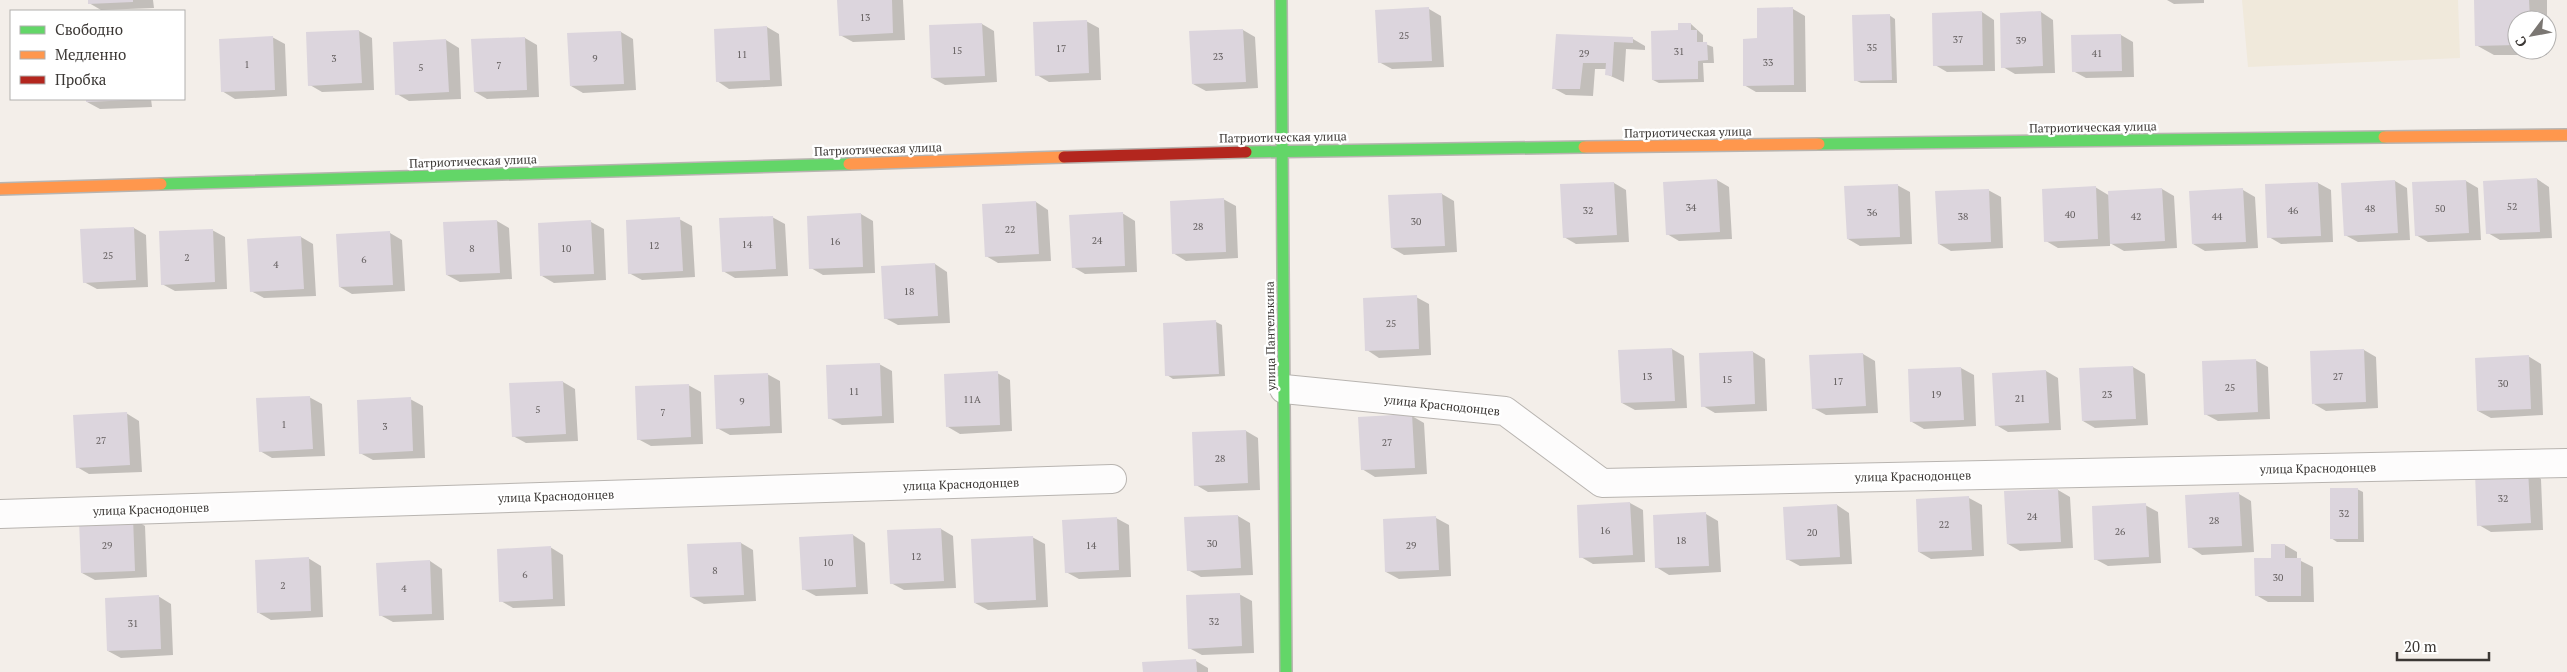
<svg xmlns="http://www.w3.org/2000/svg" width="2567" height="672" viewBox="0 0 2567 672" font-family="'PT Serif',serif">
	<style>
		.education { fill: #f0e9db }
		.shadow { fill: #0003 }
		.building { fill: #dcd5dd }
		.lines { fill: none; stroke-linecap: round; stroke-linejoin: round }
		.street-casing { stroke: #b8b4b0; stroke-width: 30 }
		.fast-casing { stroke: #b8b4b0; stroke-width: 14 }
		.slow-casing { stroke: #b8b4b0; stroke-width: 14 }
		.jam-casing { stroke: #b8b4b0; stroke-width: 14 }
		.street { stroke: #fdfcfc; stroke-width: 28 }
		.fast { stroke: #63d668; stroke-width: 11 }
		.slow { stroke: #ff974d; stroke-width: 11 }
		.jam { stroke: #b3261e; stroke-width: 11 }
		.labels { text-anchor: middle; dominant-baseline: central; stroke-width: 5; stroke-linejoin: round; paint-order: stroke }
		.number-label { font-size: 10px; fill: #635e5e }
		.street-label { font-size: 12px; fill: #3b3734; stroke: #fff }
	</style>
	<rect width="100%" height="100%" fill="#f3eee9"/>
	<path class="education" d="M2242,0H2458L2460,58L2248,67Z"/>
	<path class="shadow" d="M89,0H153L154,8L101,10L89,3Z
		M839,0H903L905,40L853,42L840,35Z
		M2167,0H2204V3L2174,4Z
		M2476,0H2547V20H2517V50H2547V37V55H2494L2476,45Z
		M1429,9L1441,16L1444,67L1392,69L1379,62Z
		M1793,9L1805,16L1806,92H1756L1744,85L1758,40Z
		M1982,12L1994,20L1995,71L1947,72L1935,65Z
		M2041,12L2053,20L2055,73L2015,74L2003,67Z
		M1889,15L1895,19L1897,83H1861L1855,80Z
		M1086,21L1099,28L1101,80L1049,82L1037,75Z
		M982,24L994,31L997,82L945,85L932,78Z
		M1691,24L1703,35V43L1713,47L1714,63H1703L1704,82L1659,83L1653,80L1679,32Z
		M767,27L779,34L782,86L729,89L717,81Z
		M1243,30L1255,37L1258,88L1206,91L1193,84Z
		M359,31L372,38L374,90L322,92L310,85L307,33Z
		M621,32L633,39L636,90L583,93L571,86Z
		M1557,35L1633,39L1645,46V50L1626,49L1624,82L1606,74L1607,69H1595L1593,96L1566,95L1553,88Z
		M2121,35L2133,42L2134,77L2086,78L2073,71Z
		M272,37L285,44L287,96L235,99L222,91Z
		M525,38L537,45L539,97L487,99L475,92Z
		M446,40L459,48L461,99L409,101L397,94L394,43Z
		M87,99H151L152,107L100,109L87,102Z
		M2537,179L2549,187L2552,238L2500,240L2488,233Z
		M1717,180L1729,187L1732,239L1679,241L1667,234Z
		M2395,181L2407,188L2410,240L2358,242L2345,235Z
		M2466,181L2478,188L2481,240L2428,242L2416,235Z
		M1614,183L1626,190L1629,242L1576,244L1564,237Z
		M2318,183L2331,190L2333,242L2281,244L2269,237L2266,186Z
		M1897,185L1910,192L1912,244L1860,246L1848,239Z
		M2095,187L2110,196L2162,189L2174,196L2177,248L2124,251L2110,243V246L2058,248L2046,241Z
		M1988,190L2001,197L2003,248L1951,251L1939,244Z
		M2243,190L2255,197L2258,248L2205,251L2193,244Z
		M1442,194L1454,201L1457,252L1404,255L1392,248Z
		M1223,199L1236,206L1238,258L1186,261L1173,253Z
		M1036,202L1048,210L1051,261L998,263L986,256Z
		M1122,213L1135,221L1137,272L1085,274L1073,267Z
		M861,214L873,221L875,273L823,275L811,268Z
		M772,217L785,224L788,276L735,278L723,271Z
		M679,219L692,226L695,277L642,280L629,273Z
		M497,221L509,228L512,279L460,282L447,275Z
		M591,222L604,229L606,280L554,283L542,276Z
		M134,228L146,235L148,287L97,289L84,282Z
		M212,230L225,237L227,289L175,291L162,284Z
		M390,233L402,240L405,291L352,294L340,287Z
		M301,237L313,244L316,296L264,298L251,291Z
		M935,264L947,272L950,323L898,325L885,318Z
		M1416,297L1429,304L1431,355L1379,358L1367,350Z
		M1216,322L1222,325L1225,376L1173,379L1167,375L1164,324Z
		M1672,349L1684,356L1687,408L1635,410L1622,403Z
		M2364,350L2376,357L2378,408L2326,411L2314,404Z
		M1753,352L1765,359L1767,411L1715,413L1703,406Z
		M1863,354L1875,361L1878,413L1826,415L1813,408Z
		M2528,356L2541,364L2543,415L2491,418L2478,411Z
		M2255,360L2268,367L2270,419L2218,421L2205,414Z
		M879,364L892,371L894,423L842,425L829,418Z
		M2133,367L2145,374L2148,425L2095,428L2083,421Z
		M1961,368L1974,375L1976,426L1924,429L1912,422L1909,370Z
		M2046,371L2058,378L2061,430L2008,432L1996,425Z
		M997,373L1010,380L1012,431L960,434L948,427Z
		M767,374L780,381L782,433L730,435L717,428Z
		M563,382L575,389L578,441L526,443L513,436Z
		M688,385L701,392L703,444L651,446L638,439Z
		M309,397L322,404L325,456L272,458L260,451Z
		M410,399L423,406L425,458L373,460L360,453Z
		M126,413L139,421L142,472L89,474L77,467Z
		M1412,416L1424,423L1427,474L1375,477L1362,469Z
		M1246,431L1258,438L1260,490L1208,492L1196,485Z
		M2528,471L2541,479L2543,530L2491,532L2479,525Z
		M2357,489L2363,492L2364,542H2337L2331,538Z
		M2058,490L2070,497L2073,548L2020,551L2008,544Z
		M2239,494L2251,501L2254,552L2202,555L2190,547Z
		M1969,498L1982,505L1984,556L1931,559L1919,552L1917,500Z
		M1630,503L1643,510L1645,562L1593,564L1581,557L1578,506Z
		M1837,505L1849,513L1852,564L1800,566L1787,559Z
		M2145,505L2158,512L2161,563L2108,566L2095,559Z
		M1706,514L1718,521L1721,572L1669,575L1656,567Z
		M1238,516L1250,523L1253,575L1201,577L1188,570Z
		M132,518L145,526L147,577L95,580L82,573Z
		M1116,518L1129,525L1131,577L1079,579L1066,572Z
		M1436,518L1449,525L1451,576L1399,579L1386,572L1384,520Z
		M941,529L953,536L956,588L904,590L891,583Z
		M853,535L865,543L868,594L816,596L803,589Z
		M1032,537L1045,544L1048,607L988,610L975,603Z
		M741,543L753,550L756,601L704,604L691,597Z
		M2285,545L2297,552V559L2313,567L2314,602H2268L2256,595L2272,559Z
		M550,547L563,555L565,606L513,608L501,601Z
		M308,558L321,566L323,617L271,620L259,613Z
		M430,561L442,569L444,620L393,622L380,615Z
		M1239,594L1252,601L1254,653L1202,655L1189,648Z
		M158,596L171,604L173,655L121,658L108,651Z
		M1196,661L1208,668V672H1144Z"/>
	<path class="building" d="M88,0H133V2L88,4Z
		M837,0H892L893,33L839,36Z
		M2474,0H2529L2530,20H2517V45L2475,46Z
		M1429,7L1432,61L1378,63L1375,10Z
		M1793,7L1794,85L1743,86V39L1757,38V8Z
		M1982,11L1983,65L1933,66L1932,13Z
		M2041,11L2043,66L2001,68L2000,13Z
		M1890,14L1892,80L1854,81L1852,15Z
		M1087,20L1089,73L1035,76L1033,22Z
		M982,23L985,76L931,78L929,25Z
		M1678,23H1691V30H1697V42H1707L1708,60L1698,61V79L1652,80L1651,31L1678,30Z
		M767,26L770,80L716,82L714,29Z
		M1243,29L1246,82L1192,84L1189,31Z
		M359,30L362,83L308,86L306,32Z
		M621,31L624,84L570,86L567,33Z
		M1556,34L1633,37V43L1614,42L1612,76L1605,75L1606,63H1583L1580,89H1552Z
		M2121,34L2122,71L2072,72L2071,35Z
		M273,36L275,90L221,92L219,39Z
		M525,37L527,90L474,92L471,39Z
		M446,39L449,92L395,95L393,42Z
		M86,99H133V100L86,102Z
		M2537,178L2540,232L2486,234L2483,181Z
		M1717,179L1720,232L1666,235L1663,182Z
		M2395,180L2398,233L2344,236L2341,183Z
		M2466,180L2469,233L2415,236L2412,182Z
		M1614,182L1617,235L1563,238L1560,184Z
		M2318,182L2321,236L2267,238L2265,184Z
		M1898,184L1900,237L1847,239L1844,186Z
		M2096,186L2098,239L2044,242L2042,189Z
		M2162,188L2165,241L2110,244L2108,191Z
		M2243,188L2246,242L2192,244L2189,191Z
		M1989,189L1991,242L1938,244L1935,191Z
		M1442,193L1445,246L1391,248L1388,195Z
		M1224,198L1226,252L1172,254L1170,201Z
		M1036,201L1039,254L985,257L982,204Z
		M1123,212L1125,266L1072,268L1069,215Z
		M861,213L863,267L809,269L807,216Z
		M773,216L776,269L722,272L719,218Z
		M680,217L683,271L628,274L626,220Z
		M497,220L500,273L446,275L443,222Z
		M591,220L594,274L540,276L538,223Z
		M134,227L136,280L83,283L80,229Z
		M213,229L215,282L161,285L159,231Z
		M390,231L393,285L339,287L336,234Z
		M301,236L304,289L250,292L247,239Z
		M935,263L938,316L884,319L881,266Z
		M1417,295L1419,349L1365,351L1363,298Z
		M1216,320L1219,374L1165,376L1163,323Z
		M1672,348L1675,401L1621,403L1618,350Z
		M2364,349L2366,402L2312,404L2310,351Z
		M1753,351L1755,404L1701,407L1699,353Z
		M1863,353L1866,406L1812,409L1809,355Z
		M2529,355L2531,409L2477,411L2475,358Z
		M2256,359L2258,412L2204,415L2202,361Z
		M880,363L882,416L828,419L826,365Z
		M2133,366L2136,419L2082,421L2079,368Z
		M1961,367L1964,420L1910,422L1908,369Z
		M2046,370L2049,423L1995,426L1992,373Z
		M998,371L1000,425L946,427L944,374Z
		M768,373L770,426L716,429L714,375Z
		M563,381L566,434L512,437L509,383Z
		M689,384L691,437L637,440L635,386Z
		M310,396L313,449L259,452L256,398Z
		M411,397L413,451L359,454L357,400Z
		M127,412L130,465L76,468L73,415Z
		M1412,414L1415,468L1361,470L1358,417Z
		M1246,430L1248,483L1194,486L1192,432Z
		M2528,470L2531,523L2477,526L2475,473Z
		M2330,488H2358V539H2330Z
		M2058,489L2061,542L2007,544L2004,491Z
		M2239,492L2242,546L2188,548L2185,495Z
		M1969,496L1972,550L1918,552L1916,499Z
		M1630,502L1633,555L1579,558L1577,505Z
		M2146,503L2149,557L2094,560L2092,506Z
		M1837,504L1840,557L1786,560L1783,507Z
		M1706,512L1709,566L1655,568L1653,515Z
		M1238,515L1241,568L1187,571L1184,517Z
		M1436,516L1439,570L1385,572L1383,519Z
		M133,517L135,571L81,573L79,520Z
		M1117,517L1119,570L1065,573L1062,520Z
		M941,528L944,581L890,584L887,530Z
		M853,534L856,587L802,590L799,537Z
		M1033,536L1036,600L974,603L971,539Z
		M741,542L744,595L690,597L687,544Z
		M2271,544H2285V558H2301V596H2255L2254,558H2271Z
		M551,546L553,599L499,602L497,549Z
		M309,557L311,611L257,613L255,560Z
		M430,560L432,614L379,616L376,563Z
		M1240,593L1242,646L1188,649L1186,595Z
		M159,595L161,649L107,651L105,598Z
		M1196,659L1197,672H1143L1142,662Z"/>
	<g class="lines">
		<defs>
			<path id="street" d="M1284,389L1505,411L1602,483L2567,463
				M0,514L1112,479"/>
			<path id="fast" d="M1281,0L1286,672
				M1819,144L2384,137
				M1246,152L1584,147
				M161,184L849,164"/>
			<path id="slow" d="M2384,137L2567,135
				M1584,147L1819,144
				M849,164L1064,157
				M0,189L161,184"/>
			<path id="jam" d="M1064,157L1246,152"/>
		</defs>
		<use href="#street" class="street-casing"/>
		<use href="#fast" class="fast-casing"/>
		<use href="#slow" class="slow-casing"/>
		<use href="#jam" class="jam-casing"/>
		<use href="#street" class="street"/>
		<use href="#fast" class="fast"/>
		<use href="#slow" class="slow"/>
		<use href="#jam" class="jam"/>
	</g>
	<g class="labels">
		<g class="number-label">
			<text x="865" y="17">13</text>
			<text x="1404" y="35">25</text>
			<text x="1958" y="39">37</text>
			<text x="2021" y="40">39</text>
			<text x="1872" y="47">35</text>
			<text x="1061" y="48">17</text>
			<text x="957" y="50">15</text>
			<text x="1679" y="51">31</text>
			<text x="1584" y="53">29</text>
			<text x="2097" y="53">41</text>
			<text x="742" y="54">11</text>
			<text x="1218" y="56">23</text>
			<text x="334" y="58">3</text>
			<text x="595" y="58">9</text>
			<text x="1768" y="62">33</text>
			<text x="247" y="64">1</text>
			<text x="499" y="65">7</text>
			<text x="421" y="67">5</text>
			<text x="2512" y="206">52</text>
			<text x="1691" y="207">34</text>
			<text x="2370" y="208">48</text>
			<text x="2440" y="208">50</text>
			<text x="1588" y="210">32</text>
			<text x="2293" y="210">46</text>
			<text x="1872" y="212">36</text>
			<text x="2070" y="214">40</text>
			<text x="1963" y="216">38</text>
			<text x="2136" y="216">42</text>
			<text x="2217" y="216">44</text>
			<text x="1416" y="221">30</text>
			<text x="1198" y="226">28</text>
			<text x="1010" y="229">22</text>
			<text x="1097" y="240">24</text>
			<text x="835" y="241">16</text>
			<text x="747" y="244">14</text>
			<text x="654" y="245">12</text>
			<text x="472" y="248">8</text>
			<text x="566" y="248">10</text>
			<text x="108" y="255">25</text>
			<text x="187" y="257">2</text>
			<text x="364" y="259">6</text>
			<text x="276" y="264">4</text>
			<text x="909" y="291">18</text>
			<text x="1391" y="323">25</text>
			<text x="1647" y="376">13</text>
			<text x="2338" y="376">27</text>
			<text x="1727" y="379">15</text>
			<text x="1838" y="381">17</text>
			<text x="2503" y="383">30</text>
			<text x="2230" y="387">25</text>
			<text x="854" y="391">11</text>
			<text x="1936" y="394">19</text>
			<text x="2107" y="394">23</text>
			<text x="2020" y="398">21</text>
			<text x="972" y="399">11А</text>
			<text x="742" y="401">9</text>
			<text x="538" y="409">5</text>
			<text x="663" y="412">7</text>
			<text x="284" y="424">1</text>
			<text x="385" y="426">3</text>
			<text x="101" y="440">27</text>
			<text x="1387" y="442">27</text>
			<text x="1220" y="458">28</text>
			<text x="2503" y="498">32</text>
			<text x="2344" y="513">32</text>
			<text x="2032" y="516">24</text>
			<text x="2214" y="520">28</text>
			<text x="1944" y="524">22</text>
			<text x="1605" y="530">16</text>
			<text x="2120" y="531">26</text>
			<text x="1812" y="532">20</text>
			<text x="1681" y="540">18</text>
			<text x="1212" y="543">30</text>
			<text x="107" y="545">29</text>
			<text x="1091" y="545">14</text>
			<text x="1411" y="545">29</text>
			<text x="916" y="556">12</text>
			<text x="828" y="562">10</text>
			<text x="715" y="570">8</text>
			<text x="525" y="574">6</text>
			<text x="2278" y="577">30</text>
			<text x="283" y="585">2</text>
			<text x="404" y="588">4</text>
			<text x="1214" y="621">32</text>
			<text x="133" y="623">31</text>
		</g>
		<g class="street-label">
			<text transform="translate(2093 127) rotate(-1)">Патриотическая улица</text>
			<text transform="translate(1688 132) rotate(-1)">Патриотическая улица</text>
			<text transform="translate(1283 137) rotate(-1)">Патриотическая улица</text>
			<text transform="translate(878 149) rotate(-2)">Патриотическая улица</text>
			<text transform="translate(473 161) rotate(-2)">Патриотическая улица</text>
			<text transform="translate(1270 336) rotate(-91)">улица Пантелькина</text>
			<text transform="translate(1442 405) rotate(6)">улица Краснодонцев</text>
			<text transform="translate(2318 468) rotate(-1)">улица Краснодонцев</text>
			<text transform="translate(1913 476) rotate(-1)">улица Краснодонцев</text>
			<text transform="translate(961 484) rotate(-2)">улица Краснодонцев</text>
			<text transform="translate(556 496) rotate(-2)">улица Краснодонцев</text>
			<text transform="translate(151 509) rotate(-2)">улица Краснодонцев</text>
		</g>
	</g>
	<rect x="10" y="10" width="175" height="90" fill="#ffffff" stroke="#b1afae"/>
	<rect x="20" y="26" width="25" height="8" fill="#63d668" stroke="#b1afae"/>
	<text x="55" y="35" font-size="15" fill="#3b3734">Свободно</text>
	<rect x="20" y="51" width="25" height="8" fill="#ff974d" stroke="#b1afae"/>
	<text x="55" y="60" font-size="15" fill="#3b3734">Медленно</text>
	<rect x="20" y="76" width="25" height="8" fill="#b3261e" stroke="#b1afae"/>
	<text x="55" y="85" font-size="15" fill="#3b3734">Пробка</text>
	<g transform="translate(2532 35) rotate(238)"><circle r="24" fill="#ffffff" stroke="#b1afae"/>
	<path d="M0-4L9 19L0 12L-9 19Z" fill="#7b7773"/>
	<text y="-8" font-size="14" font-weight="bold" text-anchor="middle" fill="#3b3734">С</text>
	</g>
	<path d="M2397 652v8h92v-8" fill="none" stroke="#3b3734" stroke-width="2.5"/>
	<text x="2404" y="652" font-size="15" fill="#3b3734" stroke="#ffffff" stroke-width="4" paint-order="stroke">20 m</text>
</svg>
